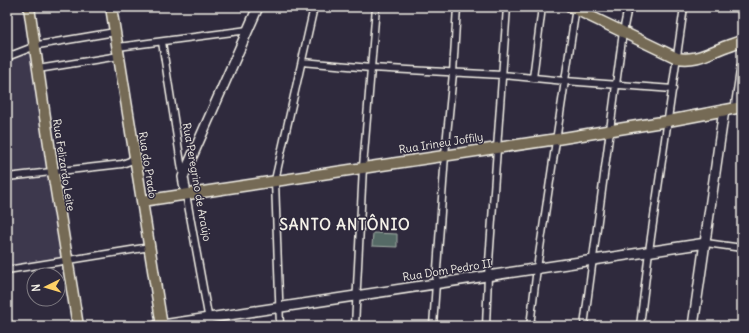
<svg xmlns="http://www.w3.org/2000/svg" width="749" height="333" viewBox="0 0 749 333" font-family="Delius,sans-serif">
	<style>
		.built { fill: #3d374e }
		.green { fill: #556b66; stroke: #a4aea7 }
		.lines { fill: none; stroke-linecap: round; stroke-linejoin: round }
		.street-casing { stroke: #f4f1e8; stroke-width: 9 }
		.secondary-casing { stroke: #f4f1e8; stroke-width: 12 }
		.primary-casing { stroke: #f4f1e8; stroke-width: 13 }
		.street { stroke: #2f2a3d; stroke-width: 6 }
		.secondary { stroke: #2f2a3d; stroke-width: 9 }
		.primary { stroke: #756a55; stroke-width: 10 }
		.labels { text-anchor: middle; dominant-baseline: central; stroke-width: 3; stroke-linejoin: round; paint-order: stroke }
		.street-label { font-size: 11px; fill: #f4f1e8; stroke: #2f2a3d }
		.district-label { font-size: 15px; font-weight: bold; letter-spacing: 1px; fill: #f4f1e8; stroke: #2f2a3d }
	</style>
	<rect width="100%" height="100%" fill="#2f2a3d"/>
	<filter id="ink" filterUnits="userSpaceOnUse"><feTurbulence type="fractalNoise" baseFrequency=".025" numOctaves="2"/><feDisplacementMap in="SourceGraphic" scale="8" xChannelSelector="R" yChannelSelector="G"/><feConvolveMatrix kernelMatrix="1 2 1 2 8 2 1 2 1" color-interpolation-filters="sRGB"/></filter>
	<g filter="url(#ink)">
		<path class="built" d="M38,45L67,261L7,270V57Z"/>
		<path class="green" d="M373,233L397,234V247L372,246Z"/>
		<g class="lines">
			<defs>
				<path id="street" d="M162,42L183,176
					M118,47L248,30
					M7,57L38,45L115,32
					M302,62L371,68L502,75L565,81L673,89
					M38,69L119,56
					M533,78L542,7
					M7,177L122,164L130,161L135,156
					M186,194L210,326
					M706,243L742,248
					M7,270L150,247
					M7,320L8,326
					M280,326L275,180L314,7
					M355,326L363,167L376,7
					M433,326L445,155L453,73L457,7
					M486,326L488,276L507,7
					M530,326L537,268L576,7
					M584,326L623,32L628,7
					M640,326L649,251L684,7
					M688,326L693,325L701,326"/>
				<path id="secondary" d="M736,108L742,67
					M186,194L183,177L258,7
					M156,326L706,243
					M693,326L724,110"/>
				<path id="primary" d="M29,7L53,172L78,326
					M111,7L162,326
					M571,7L677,58C699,61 707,53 727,46C732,44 737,43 742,40
					M142,201L557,139L668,121L742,107"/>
			</defs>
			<use href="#street" class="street-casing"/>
			<use href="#secondary" class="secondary-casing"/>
			<use href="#primary" class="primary-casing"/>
			<use href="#street" class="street"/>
			<use href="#secondary" class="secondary"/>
			<use href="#primary" class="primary"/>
		</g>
	</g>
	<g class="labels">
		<g class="street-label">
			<text transform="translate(441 143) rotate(-9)">Rua Irineu Joffily</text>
			<text transform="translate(64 165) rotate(81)">Rua Felizardo Leite</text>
			<text transform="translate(148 165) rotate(81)">Rua do Prado</text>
			<text transform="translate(197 182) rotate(80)">Rua Peregrino de Araújo</text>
			<text transform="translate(447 270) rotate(-9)">Rua Dom Pedro II</text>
		</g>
		<g class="district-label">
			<text x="345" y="224">SANTO ANTÔNIO</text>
		</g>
	</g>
	<rect width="749" height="333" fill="none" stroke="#2f2a3d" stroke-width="24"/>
	<rect x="12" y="12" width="725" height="309" fill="none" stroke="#f4f1e8" stroke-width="1.5" filter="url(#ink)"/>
	<g transform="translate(46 287) rotate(265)"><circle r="19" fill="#2f2a3d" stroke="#7e7a81"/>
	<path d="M0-3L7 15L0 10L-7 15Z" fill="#ffd166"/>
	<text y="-6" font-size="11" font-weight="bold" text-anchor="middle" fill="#f4f1e8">N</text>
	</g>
</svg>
